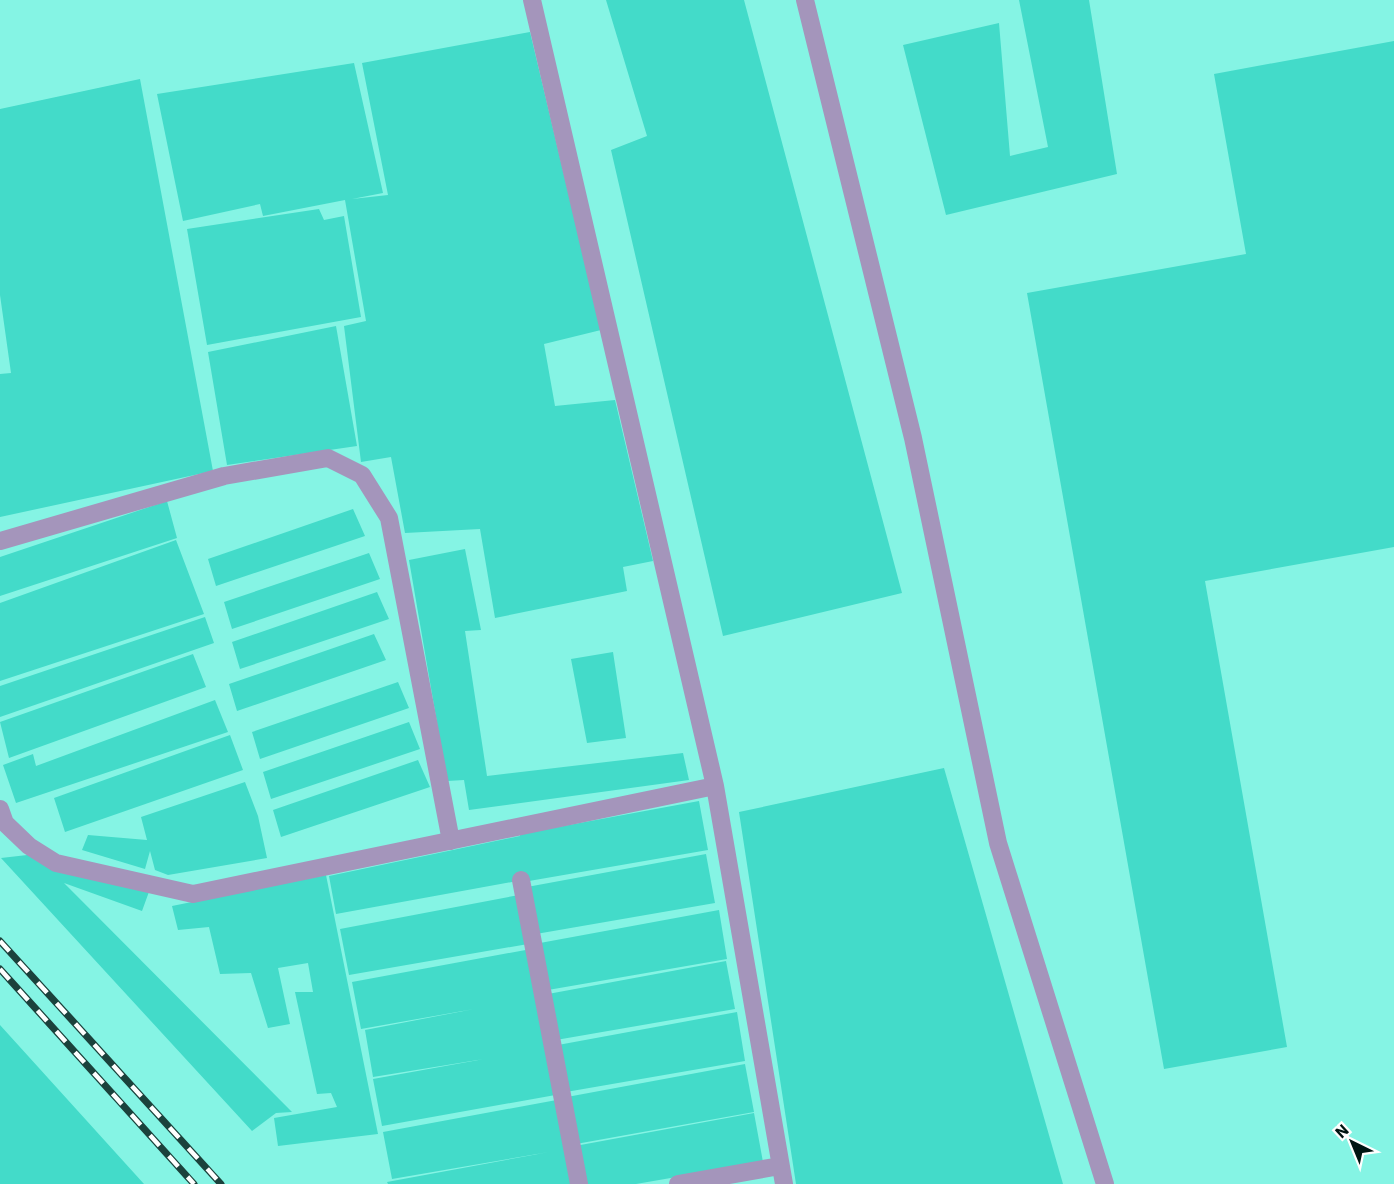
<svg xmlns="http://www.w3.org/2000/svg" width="1394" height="1184" viewBox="0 0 1394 1184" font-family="'IBM Plex Sans',sans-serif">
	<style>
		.building { fill: #43dbc9 }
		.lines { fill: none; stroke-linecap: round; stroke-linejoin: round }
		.street { stroke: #a495bb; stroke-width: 18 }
		.rail-casing { stroke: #1b423c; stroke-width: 7 }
		.rail { stroke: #fefefe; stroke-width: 4.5; stroke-dasharray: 14; stroke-linecap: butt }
	</style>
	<rect width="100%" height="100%" fill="#85f4e4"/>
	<path class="building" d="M606,0H744L902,593L723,636L611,150L647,136Z
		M1019,0H1089L1117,174L946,215L903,45L999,23L1010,156L1048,147Z
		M530,32L601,330L544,344L555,406L615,400L653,561L623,567L627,591L495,618L480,529L405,533L391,457L361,462L344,326L366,321L345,200L263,216L260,204L183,221L157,94L354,63L383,193L352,199L388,195L362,63Z
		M1394,41V547L1205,581L1287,1047L1164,1069L1027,293L1246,254L1214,74Z
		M140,79L213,471L0,517V374L11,373L0,295V109Z
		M319,209L324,220L344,216L361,317L207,345L187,229Z
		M336,326L357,446L227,465L208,352Z
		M167,501L177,538L0,596V557Z
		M353,509L365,536L216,586L208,559Z
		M176,540L204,614L0,681V603Z
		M465,549L481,630L465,631L487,776L683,753L689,780L469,810L464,780L447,781L409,560Z
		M369,553L380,579L232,629L224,602Z
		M377,592L389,619L240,669L232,642Z
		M205,617L214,643L0,717V686Z
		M374,634L386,660L237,711L229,684Z
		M613,652L626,738L587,743L571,659Z
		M193,654L206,687L9,758L0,722Z
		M398,682L409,708L260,759L252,732Z
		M215,700L228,732L16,803L3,765L33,754L36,766Z
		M409,722L420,749L271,799L263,772Z
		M230,735L243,770L65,832L54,798Z
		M418,760L430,787L281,837L273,810Z
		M944,768L1063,1184H796L739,812Z
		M245,782L258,816L267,858L168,875L155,870L150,851L145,869L82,850L88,835L147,840L141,817Z
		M699,801L708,850L529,881L528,879L336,914L329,876L520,836V834Z
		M36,854L150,889L142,911L64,883L292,1112L276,1113L252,1131L1,858Z
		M706,854L715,903L536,934L527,887Z
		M326,875L378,1134L278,1146L274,1118L337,1107L331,1093L317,1094L295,992H313L308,963L278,968L290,1024L268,1028L251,973L220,974L209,927L178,930L172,906Z
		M519,895L528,944L349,975L340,929Z
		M719,910L727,959L548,990L540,943Z
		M531,949L561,1094L382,1126L373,1079L484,1059L373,1077L365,1030L474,1009L361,1029L352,982Z
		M726,961L735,1009L556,1040L548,994Z
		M737,1012L745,1061L566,1092L558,1045Z
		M0,1025L144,1184H0Z
		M745,1064L754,1112L576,1144L567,1097Z
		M562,1099L572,1184H388L387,1182L549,1152L392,1179L383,1132Z
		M754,1113L763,1162L636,1184H582L575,1146Z"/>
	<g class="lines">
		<path class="street" d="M532,0L715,786L784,1184
			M805,0L913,438L998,843L1105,1184
			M0,541L224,476L328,458L362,475L389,518L451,841
			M0,809L5,823L29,846L56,863L193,894L715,786
			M521,880L579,1184
			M678,1184L780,1166"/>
		<defs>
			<path id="rail" d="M0,941L221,1184
				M0,969L194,1184"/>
		</defs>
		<use href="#rail" class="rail-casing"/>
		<use href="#rail" class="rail"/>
	</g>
	<g transform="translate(1352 1142) rotate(317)" stroke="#fefefe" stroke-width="4.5" paint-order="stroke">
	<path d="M0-4.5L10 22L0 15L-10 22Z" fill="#001512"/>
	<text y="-9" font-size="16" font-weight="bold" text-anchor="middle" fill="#001512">N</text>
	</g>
</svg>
